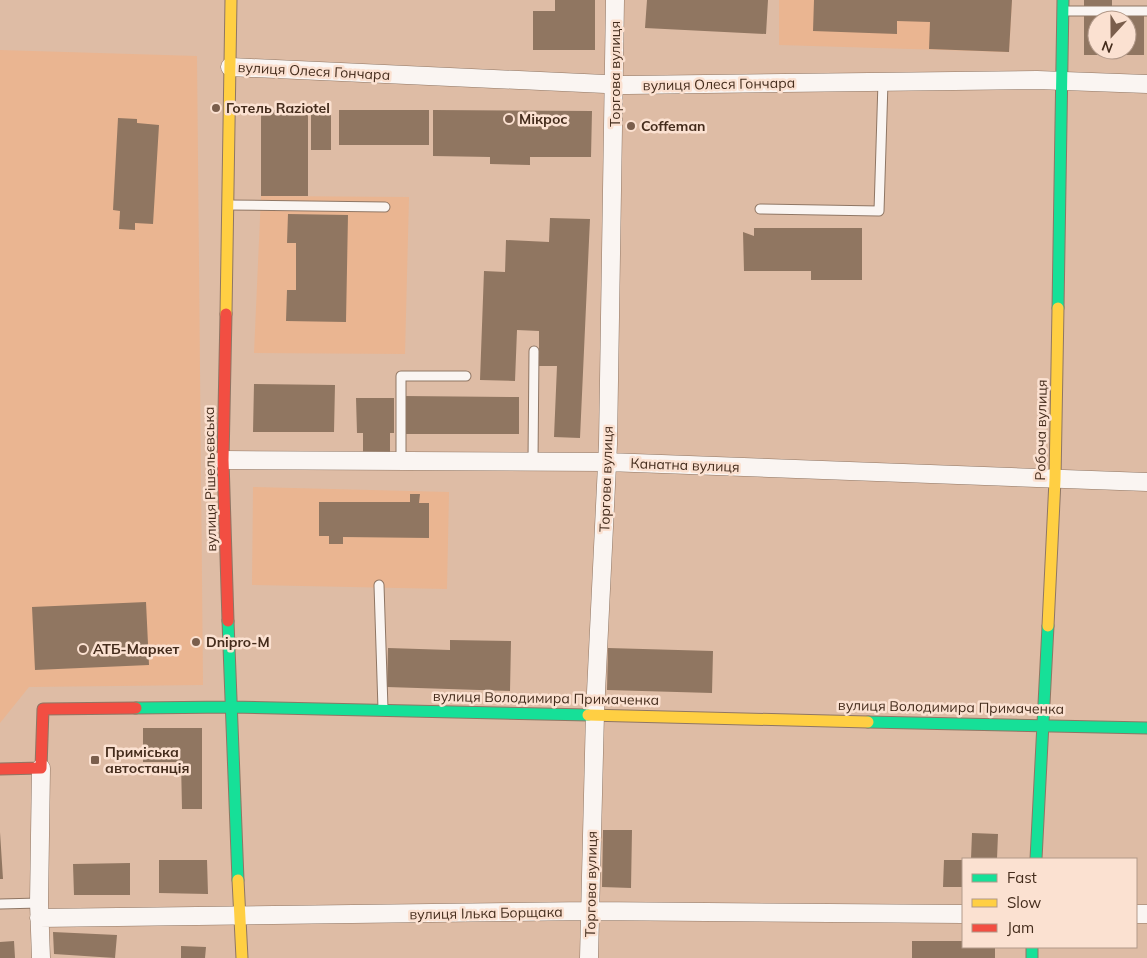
<svg xmlns="http://www.w3.org/2000/svg" width="1147" height="958" viewBox="0 0 1147 958" font-family="Mulish,sans-serif">
	<style>
		.built { fill: #eab591 }
		.building { fill: #907661; fill-rule: evenodd }
		.lines { fill: none; stroke-linecap: round; stroke-linejoin: round }
		.lane-casing { stroke: #8f7664; stroke-width: 11 }
		.street-casing { stroke: #8f7664; stroke-width: 19 }
		.fast-casing { stroke: #8f7664; stroke-width: 13 }
		.slow-casing { stroke: #8f7664; stroke-width: 13 }
		.jam-casing { stroke: #8f7664; stroke-width: 13 }
		.lane { stroke: #faf5f2; stroke-width: 9 }
		.street { stroke: #faf5f2; stroke-width: 18 }
		.fast { stroke: #16e098; stroke-width: 11 }
		.slow { stroke: #ffcf43; stroke-width: 11 }
		.jam { stroke: #f24e42; stroke-width: 11 }
		.poi-dot { fill: #7a5e4c; stroke: #fbe1d1; stroke-width: 2 }
		.labels { text-anchor: middle; dominant-baseline: central; stroke-width: 5; stroke-linejoin: round; paint-order: stroke }
		.street-label { font-size: 14px; fill: #442c1c; stroke: #fbe1d1 }
		.poi-label { font-size: 14px; font-weight: bold; fill: #442c1c; stroke: #fbe1d1; text-anchor: start }
	</style>
	<rect width="100%" height="100%" fill="#debca5"/>
	<path class="built" d="M779,0H1012L1009,52L779,45Z
		M0,50L197,56L203,685L29,687L0,723Z
		M261,196L409,197L405,354L254,353Z
		M253,487L449,492L447,589L252,585Z"/>
	<path class="building" d="M555,0H595V50H533V11H555Z
		M647,0H768L766,34L645,28Z
		M814,0H1012L1009,52L929,49L930,22L897,21V34L813,31Z
		M1084,0H1112V12H1144V55H1084ZM1097,20H1127V50H1097Z
		M311,109H331V150H311Z
		M261,110H308V196H261Z
		M339,110H429V145H339Z
		M433,110L592,111L591,157H530V165L490,164V157L433,156Z
		M118,118L137,119V123L159,125L153,224L135,223V230L119,229L120,211L113,210Z
		M288,214L348,215L346,322L286,321L287,290H296V243H287Z
		M550,218L590,219L580,438L554,437L557,366H539V331L517,330L515,381L480,380L484,271L505,272L506,240L549,242Z
		M754,228H862V280H811V271H744L743,232L754,236Z
		M254,384L335,385L334,432H253Z
		M404,396L519,397V434H404Z
		M356,398H394V433H390V453H363V433H357Z
		M410,494H420L419,503H429V538L343,537V544H329V536H319V502H410Z
		M146,602L149,665L35,670L32,607Z
		M450,640L511,641L510,691L387,687L388,648L450,650Z
		M608,648L713,651L712,693L607,690Z
		M143,728H202V809H182L181,762H143Z
		M603,830H632L631,888L602,887Z
		M0,832L3,879H0Z
		M972,833L998,834L997,859H971Z
		M159,860H207L208,894L159,893Z
		M944,860H963V887H943Z
		M130,863V895H74L73,864Z
		M53,932L117,935L115,958L54,954Z
		M14,941L15,958H0V942Z
		M912,941H963V947H995V958H912Z
		M181,946L206,947L205,958H181Z"/>
	<g class="lines">
		<defs>
			<path id="lane" d="M1063,11H1147
				M228,205L385,207
				M760,209L879,211L883,82
				M401,461V376H466
				M533,461L534,351
				M379,585L383,709
				M0,904L39,903"/>
			<path id="street" d="M230,67L627,85L1037,80L1147,84
				M223,460L607,462L1147,482
				M1136,914H1147
				M39,918L590,911L963,914
				M41,958L39,903L41,768
				M589,958L595,713L608,444L615,0"/>
			<path id="fast" d="M1058,308L1063,0
				M228,621L238,880
				M136,708L230,707L588,715
				M868,722L1147,728
				M1036,859L1048,626
				M1032,947V958"/>
			<path id="slow" d="M226,314L231,0
				M1048,626L1055,480L1058,308
				M588,715L868,722
				M238,880L242,958"/>
			<path id="jam" d="M226,314L223,460L228,621
				M0,769L41,768L43,709L136,708"/>
		</defs>
		<use href="#lane" class="lane-casing"/>
		<use href="#street" class="street-casing"/>
		<use href="#fast" class="fast-casing"/>
		<use href="#slow" class="slow-casing"/>
		<use href="#jam" class="jam-casing"/>
		<use href="#lane" class="lane"/>
		<use href="#street" class="street"/>
		<use href="#fast" class="fast"/>
		<use href="#slow" class="slow"/>
		<use href="#jam" class="jam"/>
	</g>
	<g class="poi-dot">
		<circle cx="216" cy="108" r="5"/>
		<circle cx="509" cy="119" r="5"/>
		<circle cx="631" cy="126" r="5"/>
		<circle cx="196" cy="642" r="5"/>
		<circle cx="83" cy="649" r="5"/>
		<rect x="90" y="755" width="10" height="10" rx="2.5"/>
	</g>
	<g class="labels">
		<g class="street-label">
			<text transform="translate(314 71) rotate(3)">вулиця Олеся Гончара</text>
			<text transform="translate(615 74) rotate(-90)">Торгова вулиця</text>
			<text transform="translate(719 84) rotate(-1)">вулиця Олеся Гончара</text>
			<text transform="translate(1041 430) rotate(-89)">Робоча вулиця</text>
			<text transform="translate(685 465) rotate(2)">Канатна вулиця</text>
			<text transform="translate(210 479) rotate(-91)">вулиця Рішельєвська</text>
			<text transform="translate(606 479) rotate(-88)">Торгова вулиця</text>
			<text transform="translate(546 698) rotate(1)">вулиця Володимира Примаченка</text>
			<text transform="translate(951 707) rotate(1)">вулиця Володимира Примаченка</text>
			<text transform="translate(591 884) rotate(-89)">Торгова вулиця</text>
			<text transform="translate(486 913) rotate(-1)">вулиця Ілька Борщака</text>
		</g>
		<g class="poi-label">
			<text x="226" y="108">Готель Raziotel</text>
			<text x="519" y="119">Мікрос</text>
			<text x="641" y="126">Coffeman</text>
			<text x="206" y="642">Dnipro-M</text>
			<text x="93" y="649">АТБ-Маркет</text>
			<text x="105" y="752">Приміська<tspan x="105" dy="16">автостанцiя</tspan></text>
		</g>
	</g>
	<rect x="962" y="858" width="175" height="90" fill="#fbe1d1" stroke="#b29989"/>
	<rect x="972" y="874" width="25" height="8" fill="#16e098" stroke="#b29989"/>
	<text x="1007" y="883" font-size="15" fill="#442c1c">Fast</text>
	<rect x="972" y="899" width="25" height="8" fill="#ffcf43" stroke="#b29989"/>
	<text x="1007" y="908" font-size="15" fill="#442c1c">Slow</text>
	<rect x="972" y="924" width="25" height="8" fill="#f24e42" stroke="#b29989"/>
	<text x="1007" y="933" font-size="15" fill="#442c1c">Jam</text>
	<g transform="translate(1112 35) rotate(201)"><circle r="24" fill="#fbe1d1" stroke="#b29989"/>
	<path d="M0-4L9 19L0 12L-9 19Z" fill="#7a5e4c"/>
	<text y="-8" font-size="14" font-weight="bold" text-anchor="middle" fill="#442c1c">N</text>
	</g>
</svg>
